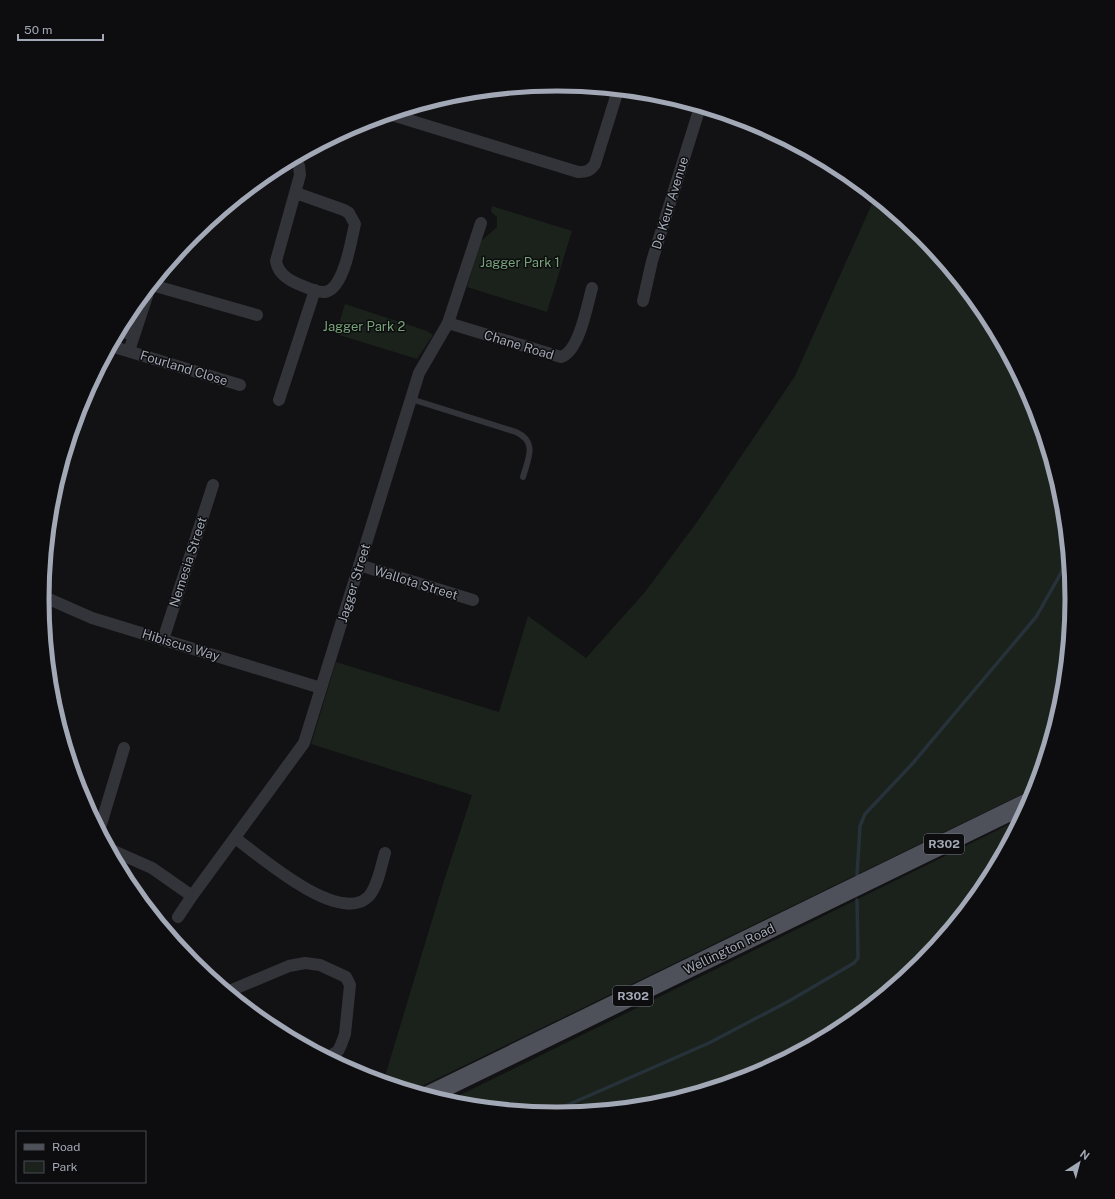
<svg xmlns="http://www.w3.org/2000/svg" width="1115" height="1199" viewBox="0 0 1115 1199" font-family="'Public Sans',sans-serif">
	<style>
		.green { fill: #1a221b }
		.water { fill: #273139 }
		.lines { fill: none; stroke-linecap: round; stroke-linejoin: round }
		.stream { stroke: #273139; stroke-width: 3.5 }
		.service { stroke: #333439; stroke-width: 6 }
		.minor { stroke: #333439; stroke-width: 12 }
		.primary { stroke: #4e5159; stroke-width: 19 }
		.labels { text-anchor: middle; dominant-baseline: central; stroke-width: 3; stroke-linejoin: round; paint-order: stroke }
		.shield { fill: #0d0d0f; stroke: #757a84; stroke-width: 1 }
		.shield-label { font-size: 12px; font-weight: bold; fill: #a2a8b6 }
		.street-label { font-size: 13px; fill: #a2a8b6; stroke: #0d0d0f }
		.park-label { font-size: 13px; fill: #77a37a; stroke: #0d0d0f }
		.rim { fill: none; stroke: #a2a8b6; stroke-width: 5 }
	</style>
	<rect width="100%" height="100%" fill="#121214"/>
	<path class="green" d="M875,197L922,235L986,313L1034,402L1063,499L1073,600L1063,700L1037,787L412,1091L383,1083L442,887L472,795L311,744L336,662L499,712L528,616L586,658L645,592L697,522L795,376Z
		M492,206L572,231L547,312L467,287L480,242L497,227V217L491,212Z
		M345,304L427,331L433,335L417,359L336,334Z
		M1022,818L986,886L976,898L973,893L947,933L922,964L844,1028L755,1076L658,1105L557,1115L457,1105L446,1102Z"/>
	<path class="water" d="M694,1088L702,1092L656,1105L657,1104Z"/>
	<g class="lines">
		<path class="stream" d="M857,875L860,826L865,814L913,763L1036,617L1069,559
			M547,1114L709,1043L789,1001L854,963L858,958L857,900"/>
		<path class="service" d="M411,399L516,432C538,442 528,459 523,477"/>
		<path class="minor" d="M389,114L578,172C587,172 590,171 595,164L618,90
			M294,158L299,166L300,175L276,261C278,273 287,279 298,284C306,287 316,293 325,292C344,289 351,241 355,224L349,213L344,210L296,193
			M152,285L257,315
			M643,301L652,261L700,107
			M448,323L561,357C579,352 587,306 592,288
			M119,331L134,335
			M111,346L240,385
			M129,351L150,287
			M279,400L315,290
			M359,565L473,600
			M42,596L92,618L321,688
			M163,640L213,485
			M99,831L124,748
			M235,838C260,856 340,927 369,896C378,886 381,866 385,853
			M109,849L152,868L192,896
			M178,917L192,896L304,743L419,373L448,323L481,223
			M227,992L289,966L305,963L320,965L346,977L350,985L345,1034L341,1045L338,1051L327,1058"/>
		<path class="primary" d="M427,1096L1031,801"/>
	</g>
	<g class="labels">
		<g class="shield">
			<rect x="924" y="834" width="40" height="20" rx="3"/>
			<rect x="613" y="986" width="40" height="20" rx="3"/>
		</g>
		<g class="shield-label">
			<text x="944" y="844">R302</text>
			<text x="633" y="996">R302</text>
		</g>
		<g class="street-label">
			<text transform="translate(670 203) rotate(-73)">De Keur Avenue</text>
			<text transform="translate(519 345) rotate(17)">Chane Road</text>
			<text transform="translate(184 368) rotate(17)">Fourland Close</text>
			<text transform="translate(188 562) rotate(-72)">Nemesia Street</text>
			<text transform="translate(354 583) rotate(-73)">Jagger Street</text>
			<text transform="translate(416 583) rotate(17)">Wallota Street</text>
			<text transform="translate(181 645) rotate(17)">Hibiscus Way</text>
			<text transform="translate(729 949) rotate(-26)">Wellington Road</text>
		</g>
		<g class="park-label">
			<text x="520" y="262">Jagger Park 1</text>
			<text x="364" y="326">Jagger Park 2</text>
		</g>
	</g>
	<path d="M0 0H1115V1199H0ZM49 599a508 508 0 1 1 1016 0a508 508 0 1 1-1016 0Z" fill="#0d0d0f" fill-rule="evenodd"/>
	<path class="rim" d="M49 599a508 508 0 1 1 1016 0a508 508 0 1 1-1016 0Z"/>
	<rect x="16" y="1131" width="130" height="52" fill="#0d0d0f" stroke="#494b52"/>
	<rect x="24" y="1144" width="20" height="6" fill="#4e5159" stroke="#494b52"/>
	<text x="52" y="1151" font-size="12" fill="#a2a8b6">Road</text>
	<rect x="24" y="1161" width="20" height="12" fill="#1a221b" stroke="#494b52"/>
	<text x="52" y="1171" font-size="12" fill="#a2a8b6">Park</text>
	<g transform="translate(1079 1163) rotate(36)" stroke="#0d0d0f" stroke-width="3" paint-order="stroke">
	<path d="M0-3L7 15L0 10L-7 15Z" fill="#a2a8b6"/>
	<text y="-6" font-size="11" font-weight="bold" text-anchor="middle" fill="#a2a8b6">N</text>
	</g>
	<path d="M18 34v6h85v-6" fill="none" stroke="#a2a8b6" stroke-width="2"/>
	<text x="24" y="34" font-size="12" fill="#a2a8b6" stroke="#0d0d0f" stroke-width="3" paint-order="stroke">50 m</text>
</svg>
